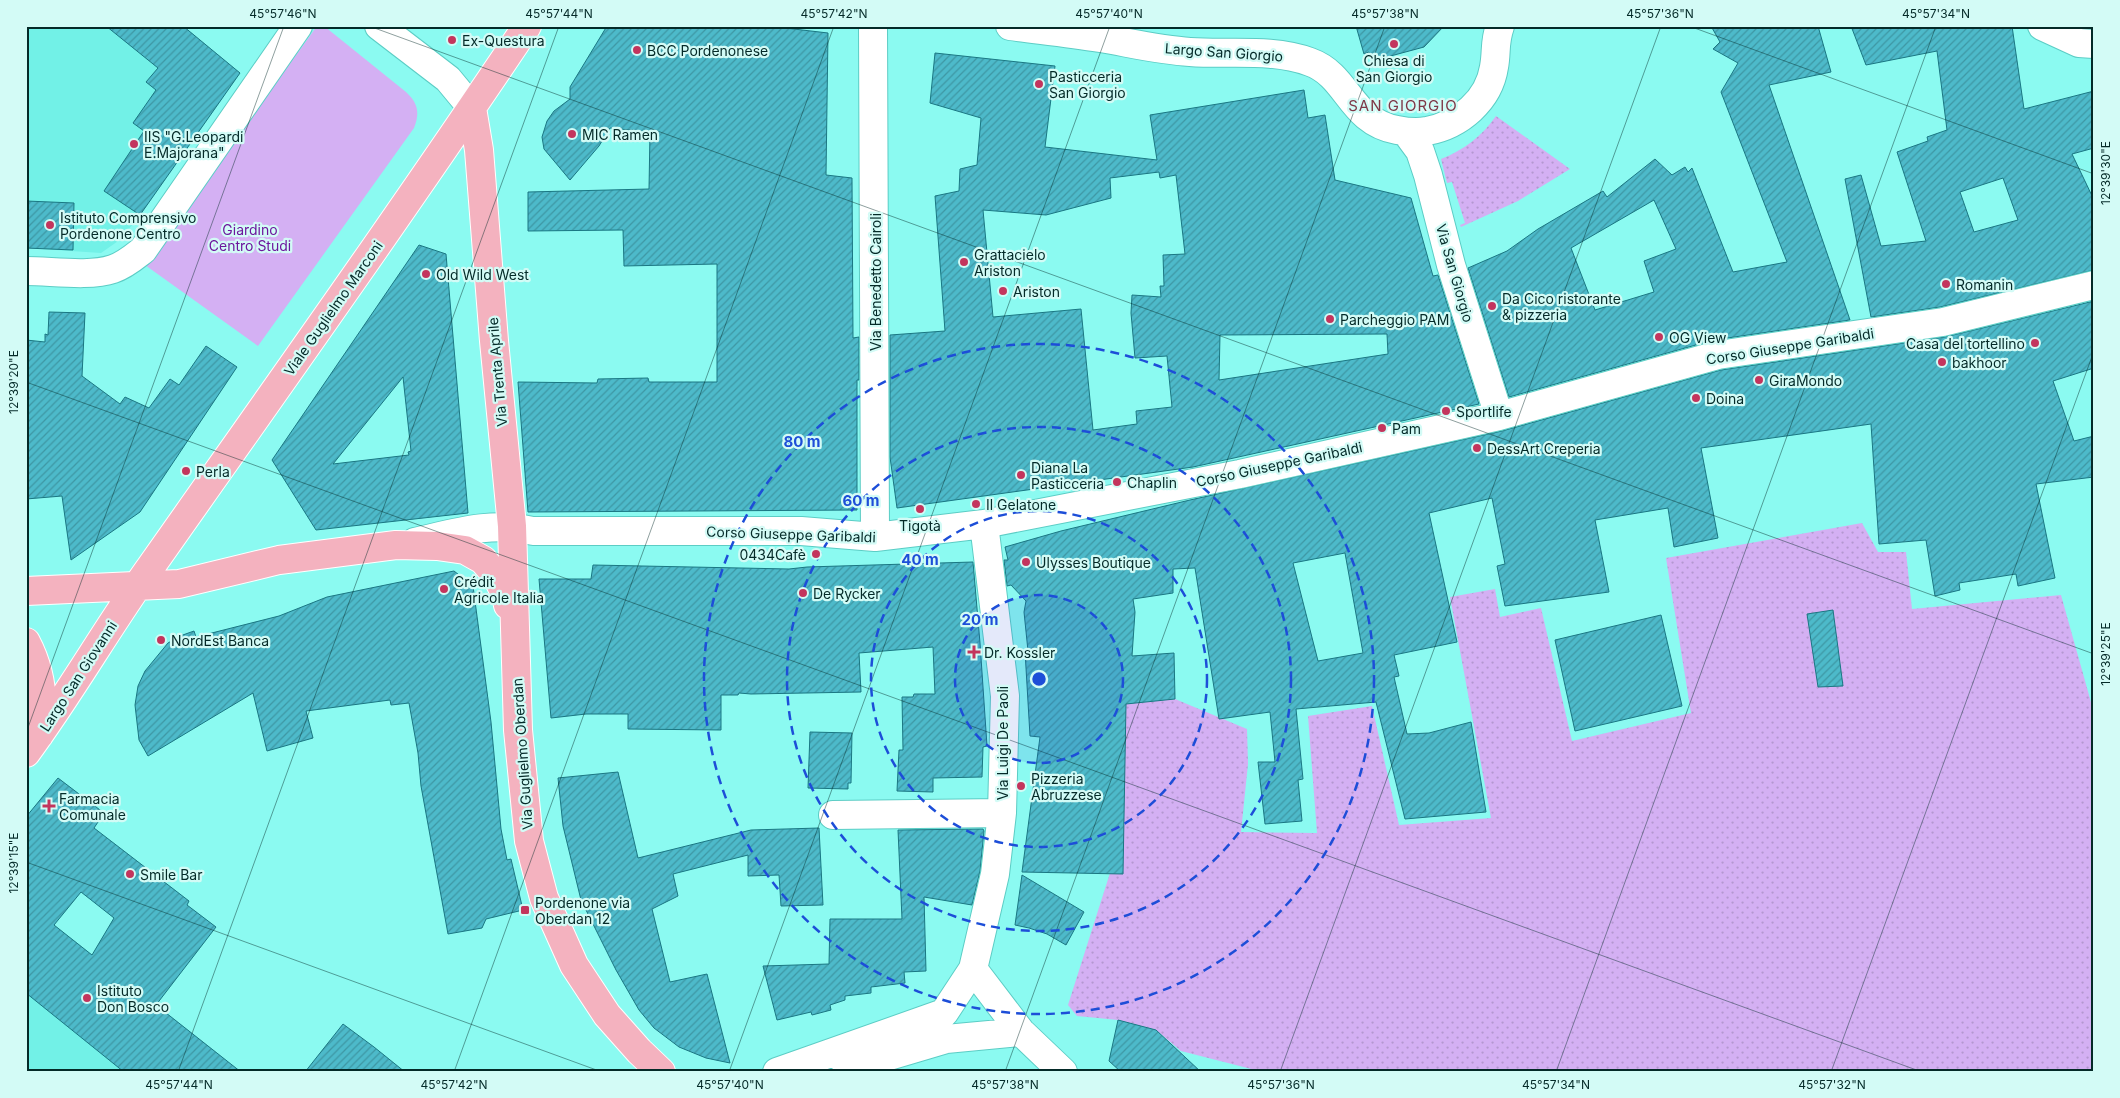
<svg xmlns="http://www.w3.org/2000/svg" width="2120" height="1098" viewBox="0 0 2120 1098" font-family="Inter,sans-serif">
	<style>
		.built { fill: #72f1e7 }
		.grass { fill: url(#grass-dots) }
		.garden { fill: #d4b0f3 }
		.building { fill: url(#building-hatch); stroke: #1a7783; fill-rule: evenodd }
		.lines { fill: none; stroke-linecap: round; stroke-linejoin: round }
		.minor-casing { stroke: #5ccdc5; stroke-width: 30 }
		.major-casing { stroke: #fff; stroke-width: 30 }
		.minor { stroke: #fff; stroke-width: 28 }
		.major { stroke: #f4b2bf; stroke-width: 28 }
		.ticks { fill: none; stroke: #042a28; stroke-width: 1; stroke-opacity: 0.45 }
		.ring { fill: none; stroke: #1d4ed8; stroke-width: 2.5; stroke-dasharray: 9 6 }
		.poi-dot { fill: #c3355d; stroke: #d3fbf6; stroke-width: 2 }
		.labels { text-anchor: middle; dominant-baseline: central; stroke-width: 4.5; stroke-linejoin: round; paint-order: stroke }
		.poi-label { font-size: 14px; fill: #042a28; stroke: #d3fbf6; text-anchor: start }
		.street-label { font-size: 14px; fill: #042a28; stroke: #d3fbf6 }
		.park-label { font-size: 14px; fill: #6d169d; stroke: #d3fbf6 }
		.neighbourhood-label { font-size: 15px; letter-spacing: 1px; fill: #7e3747; stroke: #d3fbf6 }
		.centre { fill: #1d4ed8; stroke: #d3fbf6; stroke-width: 2.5 }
		.ring-label { font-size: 15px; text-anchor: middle; font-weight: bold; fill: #1d4ed8; stroke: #d3fbf6; stroke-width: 4.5; stroke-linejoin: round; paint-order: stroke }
		.neatline { fill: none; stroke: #042a28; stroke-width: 2 }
		.ticks-label { font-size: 12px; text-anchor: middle; fill: #042a28 }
	</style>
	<defs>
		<pattern id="grass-dots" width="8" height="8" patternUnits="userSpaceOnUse" patternTransform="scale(1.25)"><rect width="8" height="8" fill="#d4b0f3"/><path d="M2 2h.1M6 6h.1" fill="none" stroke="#b498d0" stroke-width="1.8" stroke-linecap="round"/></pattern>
		<pattern id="building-hatch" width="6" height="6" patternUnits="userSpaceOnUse" patternTransform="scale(1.25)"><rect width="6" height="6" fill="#4dbaca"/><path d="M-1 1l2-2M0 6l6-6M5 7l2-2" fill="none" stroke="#3e97a4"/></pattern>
	</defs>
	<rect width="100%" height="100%" fill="#8bfaf1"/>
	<path class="built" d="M26,26H183L240,73L140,215L121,239L101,253L26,248Z
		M26,897L54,925L241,1072H26Z"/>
	<path class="grass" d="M1496,116L1570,169L1518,201L1461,227L1460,225L1465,223L1452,182L1447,183L1441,159C1464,150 1482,136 1496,116Z
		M1862,523L1878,552H1906L1912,609L2061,595L2094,713V1072H1263L1181,1051L1156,1030L1118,1020L1077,1016L1068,1005L1110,873L1126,704L1175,699L1247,729L1248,764L1241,832L1317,833L1308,716L1372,706L1399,825L1491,818L1450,597L1495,589L1500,617L1541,608L1572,741L1691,713L1666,558Z"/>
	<path class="garden" d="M317,26H324L406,92C418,103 420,113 414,128L258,346L145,265Z"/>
	<path class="building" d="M106,26H183L240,73L140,215L104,191L144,131L133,123L156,90L146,82L158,68Z
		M607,26H768L828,33L826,175L852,178L853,338L859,337V380H857V510L528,512L518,382L597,383L598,379L648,378L649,382H717V264L624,266L623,230L528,231V192L649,189L650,132L610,128L599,146L570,180L544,149L542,137L547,121L554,111L570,99V87Z
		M1356,26H1444L1424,47L1372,61L1369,52L1364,54Z
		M1711,26H1818L1831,72L1769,85L1850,320L1714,340L1509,397L1468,268L1507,251L1538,229L1603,191L1607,197L1655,159L1672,175L1685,167L1688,172L1692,168L1733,272L1787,262L1721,92L1738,63L1713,49L1720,42ZM1654,200L1676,249L1644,261L1654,292L1595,310L1571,248Z
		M1851,26H2012L2024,109L2094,91V148L2072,154L2094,200V270L1940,307L1871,317L1845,179L1861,175L1881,246L1926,241L1897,152L1928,141L1927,137L1947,130L1937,51L1866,65ZM2003,178L2018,220L1974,232L1960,192Z
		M935,53L1055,66L1045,147L1157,160L1150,115L1304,90L1308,118L1325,115L1335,180L1411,198L1433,276L1438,275L1479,404L1193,467L897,508L890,457V335L945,331L935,196L959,191L960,169L977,165L981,118L930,103ZM1159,172L1160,178L1176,175L1185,254L1163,255L1164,286H1160L1161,297L1132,295L1131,313L1135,358L1167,356L1172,407L1136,411L1137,424L1093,430L1081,309L993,317L983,210L1046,215L1111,198L1110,178ZM1387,334L1388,354L1219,380L1220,335Z
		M26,201L74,203L73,250L26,248Z
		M419,245L446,254L468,513L316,530L272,460ZM403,377L411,451L408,452L409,455L333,464Z
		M2094,301V368L2053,381L2074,441L2094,436V477L2036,484L2055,578L2018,586L2016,574L1959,583L1960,590L1935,596L1926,540L1879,544L1871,424L1701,448L1718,538L1674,547L1668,508L1595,520L1609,592L1505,606L1497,566L1505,564L1492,498L1429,513L1457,642L1394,655L1399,676L1394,677L1407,734L1429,733L1471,722L1486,812L1405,819L1376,702L1296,709L1303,779L1298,780L1302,821L1265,824L1258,762H1275L1270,712L1219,719L1195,568L1173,569V593L1133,599L1135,612L1132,656L1174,653L1175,699L1126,704L1123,874L1022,872L1040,737L1030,736L1025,651H1028L1024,612L1026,601L1011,585L1007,586L1004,560H1008L1005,547L1061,531L1190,500L1502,431L1721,370L1945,337ZM1345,553L1363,653L1318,661L1293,563Z
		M49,312L85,313L82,376L120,404L125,397L149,408L170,379L179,385L206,346L237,367L140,512L71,560L62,496L26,499V340L45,342V334L48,335Z
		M973,562L980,643L987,746L983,747L982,777L933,778V792L897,791L899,750H903L902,697H913L914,694H935L933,647L859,653L861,692L751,694L739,693L738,695H721V730L628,729V714H586L551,718L539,579H591L593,565L789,569L807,567Z
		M454,571L473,586L491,722L501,829L507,860L511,859L523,910L486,919L482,928L448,934L421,786L418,753L409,703L391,705L390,700L306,711L313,738L267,751L253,693L148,756L139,740L135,705L138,686L145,671L168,643L180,636L194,631L196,637L279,616L327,597Z
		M1833,610L1843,686L1818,687L1807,614Z
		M1661,615L1682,706L1575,731L1555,640Z
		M810,732L852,733L851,783H848V789L808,788Z
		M618,772L638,858L751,830L819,828L823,905L781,906L779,875L748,876V855L673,874L678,896L652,909L670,982L707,974L730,1063L706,1058L679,1047L654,1028L639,1010L616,970L581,900L563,826L558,778Z
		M58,778L104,813L94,828L189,901L187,905L216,927L156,1005L241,1072H124L26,993V817ZM81,892L114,918L92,955L54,925Z
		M983,829L984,831L980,871L972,905L924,897L926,971L904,972L905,983L871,987V993L845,996V1000L830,1005L831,1010L812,1015L811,1012L777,1020L763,966L829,964L830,919H902L898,830Z
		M1022,875L1084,912L1066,945L1047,934L1029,928L1015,925Z
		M1118,1020L1156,1030L1201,1072H1121L1109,1061Z
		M343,1024L374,1047L405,1072H305Z"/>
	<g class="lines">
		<defs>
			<path id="minor" d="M379,26L448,79L472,108
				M873,26L875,537
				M1010,26C1040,30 1070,33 1100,38C1130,43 1160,50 1190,52C1230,55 1271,48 1310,62C1349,76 1349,121 1397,130C1407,132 1418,133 1427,131C1460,125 1489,100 1494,67C1497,51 1494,43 1500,26
				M2042,26L2079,43L2094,44
				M1406,132L1420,151L1428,175L1451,265L1499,416
				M26,271C52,271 89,277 113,269C125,265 134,257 143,250L298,26
				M415,542C455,533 491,521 533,531H801L875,537L984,524L1240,474L1499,416L1718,355L1943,322L2094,285
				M833,815L1002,813
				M973,969L1021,1032L1063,1072
				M777,1072L944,1013L973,969L995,874L1002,813L1005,696L984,524
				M846,1072L855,1066L946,1039L1021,1032"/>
			<path id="major" d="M472,108L479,150L494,341L512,526L518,730L529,841L544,898L574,965L607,1015L639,1051L661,1072
				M26,591L179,584L279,560L396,545L437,546L465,550L483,560L496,575L506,595L508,605
				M26,642C42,672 45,702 39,735
				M26,753C71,692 108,626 152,565C278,386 405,208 527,26"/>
		</defs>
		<use href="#minor" class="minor-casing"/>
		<use href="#major" class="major-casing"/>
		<use href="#minor" class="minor"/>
		<use href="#major" class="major"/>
	</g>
	<path class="ticks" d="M369,26L2094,654M1689,26L2094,174M26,382L1922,1072M26,733L284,26M26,862L602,1072M178,1072L559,26M454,1072L834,26M729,1072L1110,26M1005,1072L1385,26M1280,1072L1661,26M1556,1072L1936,26M1831,1072L2094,351"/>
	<circle cx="1039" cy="679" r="84" fill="#1d4ed8" fill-opacity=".12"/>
	<g class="ring">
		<circle cx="1039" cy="679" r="84"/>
		<circle cx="1039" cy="679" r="168"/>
		<circle cx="1039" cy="679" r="252"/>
		<circle cx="1039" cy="679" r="335"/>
	</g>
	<g class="poi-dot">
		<circle cx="452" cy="40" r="5"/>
		<circle cx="1394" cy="44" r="5"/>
		<circle cx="637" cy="50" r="5"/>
		<circle cx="1039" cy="84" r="5"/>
		<circle cx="572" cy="134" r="5"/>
		<circle cx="134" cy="144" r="5"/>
		<circle cx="50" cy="225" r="5"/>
		<circle cx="964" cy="262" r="5"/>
		<circle cx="426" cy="274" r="5"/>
		<circle cx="1946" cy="284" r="5"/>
		<circle cx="1003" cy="291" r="5"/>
		<circle cx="1492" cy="306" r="5"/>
		<circle cx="1330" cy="319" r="5"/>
		<circle cx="1659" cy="337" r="5"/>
		<circle cx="2035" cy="343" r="5"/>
		<circle cx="1942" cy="362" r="5"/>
		<circle cx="1759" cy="380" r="5"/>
		<circle cx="1696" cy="398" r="5"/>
		<circle cx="1446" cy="411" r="5"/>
		<circle cx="1382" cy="428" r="5"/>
		<circle cx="1477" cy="448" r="5"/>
		<circle cx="186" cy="471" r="5"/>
		<circle cx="1021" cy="475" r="5"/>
		<circle cx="1117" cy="482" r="5"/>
		<circle cx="976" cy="504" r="5"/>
		<circle cx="920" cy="509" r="5"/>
		<circle cx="816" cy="554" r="5"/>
		<circle cx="1026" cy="562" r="5"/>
		<circle cx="444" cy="589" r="5"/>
		<circle cx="803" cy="593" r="5"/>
		<circle cx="161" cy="640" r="5"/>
		<path d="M971.5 644.5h5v5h5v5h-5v5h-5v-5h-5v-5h5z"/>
		<circle cx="1021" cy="786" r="5"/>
		<path d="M46.5 798.5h5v5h5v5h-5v5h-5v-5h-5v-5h5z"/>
		<circle cx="130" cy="874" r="5"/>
		<rect x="520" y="905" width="10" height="10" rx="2.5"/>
		<circle cx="87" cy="998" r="5"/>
	</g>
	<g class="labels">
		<g class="poi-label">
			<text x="462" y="40">Ex-Questura</text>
			<text x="647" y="50">BCC Pordenonese</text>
			<text x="1394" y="60" text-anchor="middle">Chiesa di<tspan x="1394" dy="16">San Giorgio</tspan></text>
			<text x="1049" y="76">Pasticceria<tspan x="1049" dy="16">San Giorgio</tspan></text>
			<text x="582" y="134">MIC Ramen</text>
			<text x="144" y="136">IIS "G.Leopardi<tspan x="144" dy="16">E.Majorana"</tspan></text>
			<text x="60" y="217">Istituto Comprensivo<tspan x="60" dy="16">Pordenone Centro</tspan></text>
			<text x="974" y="254">Grattacielo<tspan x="974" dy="16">Ariston</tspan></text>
			<text x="436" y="274">Old Wild West</text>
			<text x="1956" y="284">Romanin</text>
			<text x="1013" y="291">Ariston</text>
			<text x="1502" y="298">Da Cico ristorante<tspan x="1502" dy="16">&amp; pizzeria</tspan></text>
			<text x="1340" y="319">Parcheggio PAM</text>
			<text x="1669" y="337">OG View</text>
			<text x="2025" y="343" text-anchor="end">Casa del tortellino</text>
			<text x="1952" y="362">bakhoor</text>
			<text x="1769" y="380">GiraMondo</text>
			<text x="1706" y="398">Doina</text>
			<text x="1456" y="411">Sportlife</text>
			<text x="1392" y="428">Pam</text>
			<text x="1487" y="448">DessArt Creperia</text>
			<text x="1031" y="467">Diana La<tspan x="1031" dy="16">Pasticceria</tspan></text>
			<text x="196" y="471">Perla</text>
			<text x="1127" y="482">Chaplin</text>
			<text x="986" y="504">Il Gelatone</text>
			<text x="920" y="525" text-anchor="middle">Tigotà</text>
			<text x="806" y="554" text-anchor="end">0434Cafè</text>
			<text x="1036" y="562">Ulysses Boutique</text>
			<text x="454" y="581">Crédit<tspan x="454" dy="16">Agricole Italia</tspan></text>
			<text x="813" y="593">De Rycker</text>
			<text x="171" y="640">NordEst Banca</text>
			<text x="984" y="652">Dr. Kossler</text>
			<text x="1031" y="778">Pizzeria<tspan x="1031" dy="16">Abruzzese</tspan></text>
			<text x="59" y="798">Farmacia<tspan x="59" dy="16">Comunale</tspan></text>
			<text x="140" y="874">Smile Bar</text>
			<text x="535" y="902">Pordenone via<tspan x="535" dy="16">Oberdan 12</tspan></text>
			<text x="97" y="990">Istituto<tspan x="97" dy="16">Don Bosco</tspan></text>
		</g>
		<g class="street-label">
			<text transform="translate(1224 52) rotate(4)">Largo San Giorgio</text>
			<text transform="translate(1455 273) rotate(74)">Via San Giorgio</text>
			<text transform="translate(875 282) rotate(-90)">Via Benedetto Cairoli</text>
			<text transform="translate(333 308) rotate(-55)">Viale Guglielmo Marconi</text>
			<text transform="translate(1790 346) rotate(-9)">Corso Giuseppe Garibaldi</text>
			<text transform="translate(497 372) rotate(-95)">Via Trenta Aprile</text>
			<text transform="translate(1279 464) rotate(-12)">Corso Giuseppe Garibaldi</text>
			<text transform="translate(791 534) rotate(2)">Corso Giuseppe Garibaldi</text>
			<text transform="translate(78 676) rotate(-57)">Largo San Giovanni</text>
			<text transform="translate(1002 743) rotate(-90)">Via Luigi De Paoli</text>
			<text transform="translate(522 754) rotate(-94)">Via Guglielmo Oberdan</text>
		</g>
		<g class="park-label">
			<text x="250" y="229">Giardino<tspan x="250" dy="16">Centro Studi</tspan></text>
		</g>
		<g class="neighbourhood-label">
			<text x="1403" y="105">SAN GIORGIO</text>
		</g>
	</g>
	<circle cx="1039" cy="679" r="8" class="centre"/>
	<g class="ring-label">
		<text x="802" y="447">80 m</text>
		<text x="861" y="506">60 m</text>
		<text x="920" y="565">40 m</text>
		<text x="980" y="625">20 m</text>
	</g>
	<rect width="2120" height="1098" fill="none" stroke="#d3fbf6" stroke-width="55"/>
	<rect x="28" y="28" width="2064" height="1042" class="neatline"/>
	<g class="ticks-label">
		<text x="283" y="18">45°57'46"N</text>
		<text x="559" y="18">45°57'44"N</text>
		<text x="834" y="18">45°57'42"N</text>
		<text x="1109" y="18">45°57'40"N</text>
		<text x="1385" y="18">45°57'38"N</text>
		<text x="1660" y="18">45°57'36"N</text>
		<text x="1936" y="18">45°57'34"N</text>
		<text transform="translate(2106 173) rotate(-90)" y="4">12°39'30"E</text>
		<text transform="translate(14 382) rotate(-90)" y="4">12°39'20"E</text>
		<text transform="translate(2106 654) rotate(-90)" y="4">12°39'25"E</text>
		<text transform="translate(14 863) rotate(-90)" y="4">12°39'15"E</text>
		<text x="179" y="1089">45°57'44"N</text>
		<text x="454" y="1089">45°57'42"N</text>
		<text x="730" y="1089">45°57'40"N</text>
		<text x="1005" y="1089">45°57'38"N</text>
		<text x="1281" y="1089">45°57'36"N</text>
		<text x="1556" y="1089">45°57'34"N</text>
		<text x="1832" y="1089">45°57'32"N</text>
	</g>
</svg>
